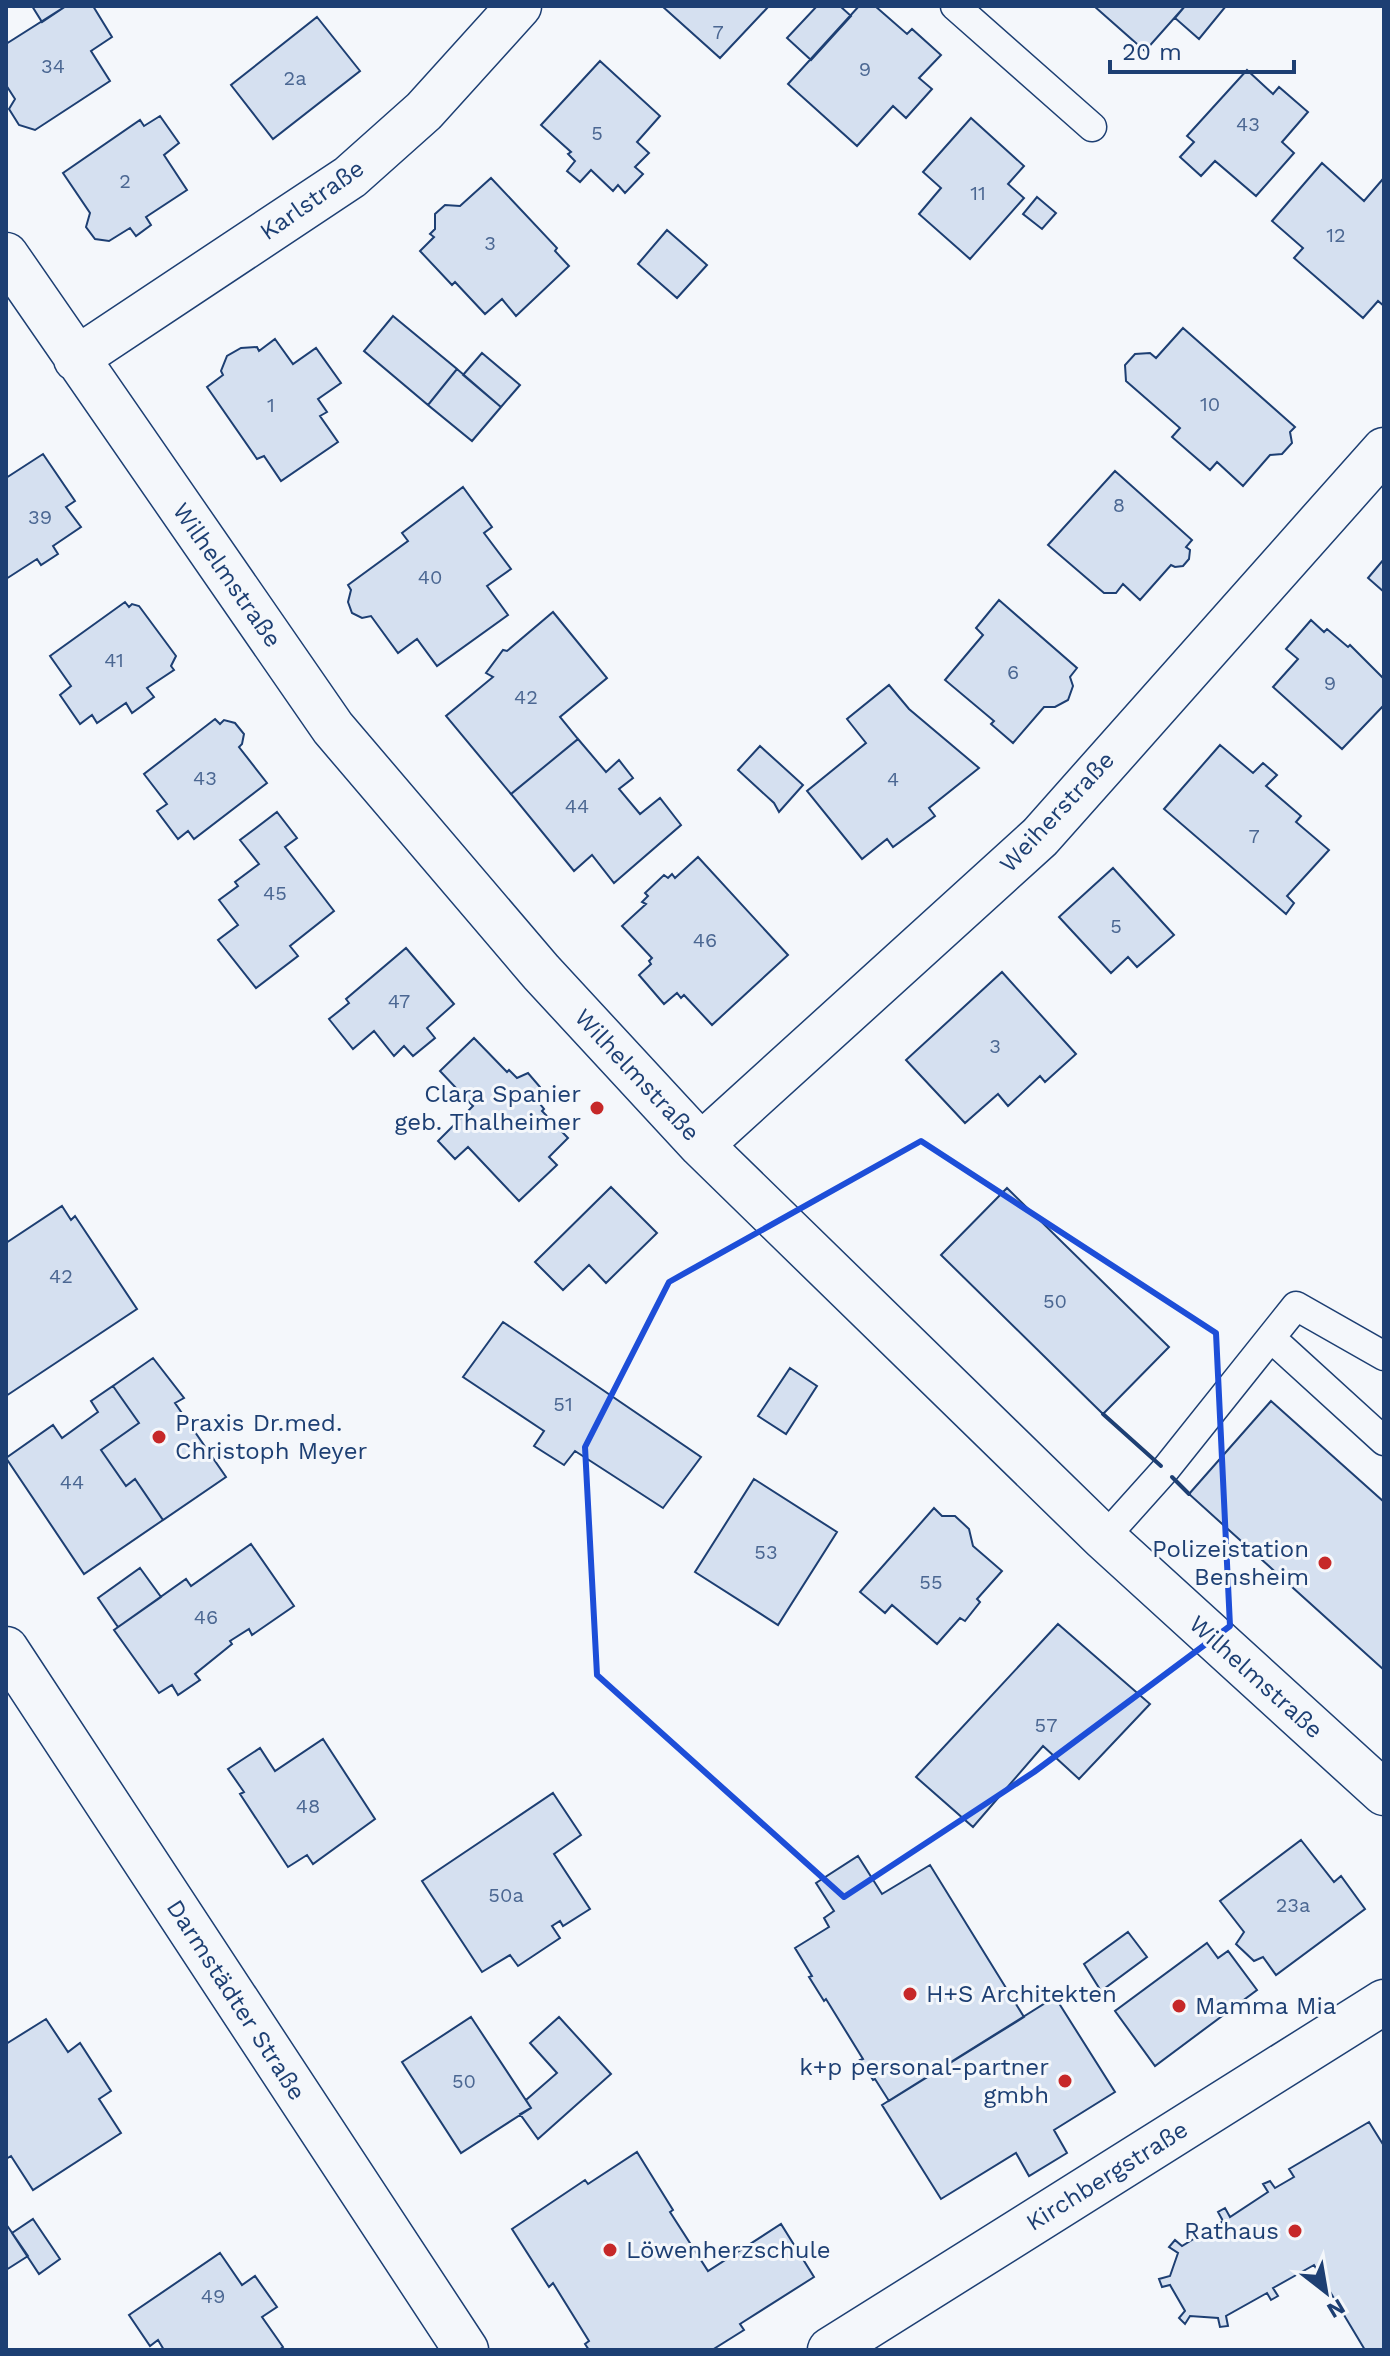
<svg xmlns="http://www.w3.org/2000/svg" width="1390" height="2356" viewBox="0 0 1390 2356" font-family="'Work Sans',sans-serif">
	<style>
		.building { fill: #d5e0f0; stroke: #1d3f73; stroke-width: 2 }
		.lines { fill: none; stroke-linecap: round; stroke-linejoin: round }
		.lane-casing { stroke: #1d3f73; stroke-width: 31 }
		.street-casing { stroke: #1d3f73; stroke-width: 47 }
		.primary-casing { stroke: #1d3f73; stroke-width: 47 }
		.lane { stroke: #f4f7fb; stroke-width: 28 }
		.street { stroke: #f4f7fb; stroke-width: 44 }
		.primary { stroke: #f4f7fb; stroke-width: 44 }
		.wall { stroke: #1d3f73; stroke-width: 4 }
		.marked { fill: none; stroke: #1d4ed8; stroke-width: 6; stroke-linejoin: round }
		.poi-dot { fill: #c62828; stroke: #f4f7fb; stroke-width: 3 }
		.labels { text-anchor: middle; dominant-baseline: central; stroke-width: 6; stroke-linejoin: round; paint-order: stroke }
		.number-label { font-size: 20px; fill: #4b6792 }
		.street-label { font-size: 24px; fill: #1d3f73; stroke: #f4f7fb }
		.poi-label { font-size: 24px; fill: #1d3f73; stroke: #f4f7fb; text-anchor: end }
	</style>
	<rect width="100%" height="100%" fill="#f4f7fb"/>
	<path class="building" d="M32,6H66L42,22Z
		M66,6H93L112,37L91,51L110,81L35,130L19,125L9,109L15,99L6,85V44Z
		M662,6H769L720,58Z
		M817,6H840L851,16L811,60L787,38Z
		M859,6H875L907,34L912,29L941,55L919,78L932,89L906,118L893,106L857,146L788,84Z
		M1094,6H1185L1145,51Z
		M1185,6H1226L1199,39L1175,18Z
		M317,17L360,71L273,139L231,85Z
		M600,61L660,116L637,142L649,153L635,167L643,174L625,193L618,185L613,191L591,170L580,182L567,171L575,161L568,154L571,152L541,125Z
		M1247,70L1273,94L1279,87L1308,112L1282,142L1294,153L1256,196L1215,161L1201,176L1180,157L1194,142L1187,136Z
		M160,116L179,143L164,155L187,190L146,217L151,225L136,236L130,228L109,241L95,239L86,227L90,213L63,173L140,120L144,126Z
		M971,118L1024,166L1008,184L1024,198L970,259L919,214L941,188L923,172Z
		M1322,163L1364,201L1382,180L1384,182V306L1378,301L1363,318L1294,258L1303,248L1272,221Z
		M491,178L557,248L555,251L569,266L516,316L502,299L485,314L455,282L452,285L420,251L434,237L430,234L435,229V214L445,205L460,206Z
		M1037,197L1056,213L1042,229L1023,214Z
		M667,230L707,265L677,298L638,264Z
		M393,316L457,369L428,405L364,351Z
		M1183,328L1295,427L1290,432L1292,443L1282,454L1270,455L1243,486L1217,462L1210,470L1172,437L1180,428L1126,381L1125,365L1135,354L1150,353L1156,358Z
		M275,339L293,364L316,348L341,383L318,399L327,412L320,416L338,442L281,481L264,456L257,459L207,387L223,375L221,371L227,356L241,348L257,347L259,351Z
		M482,353L520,385L501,407L463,375Z
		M457,369L501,407L472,441L428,405Z
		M43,454L75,501L66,507L81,527L53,546L58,554L41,565L37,559L6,579V478Z
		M1115,471L1192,540L1186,547L1190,550L1189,559L1183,566L1175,567L1171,565L1140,600L1123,584L1116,593H1104L1048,545Z
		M463,487L492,527L484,533L511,569L487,586L508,615L437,666L417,639L398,653L371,616L362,618L352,613L348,602L351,590L348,585L408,541L402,533Z
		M1384,559V592L1368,578Z
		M999,600L1077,668L1070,677L1073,686L1068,700L1055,707H1044L1013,743L991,724L994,721L945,680L983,635L976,628Z
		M125,602L129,607L132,604L139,606L176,656L171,666L174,670L147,688L154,697L132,713L126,703L97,723L92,715L80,724L60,695L71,686L50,656Z
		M553,612L607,678L560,717L578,739L511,794L446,716L493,677L486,673L503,650L507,651Z
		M1311,620L1324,632L1327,629L1348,647L1350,645L1384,679V705L1342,749L1273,687L1298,659L1286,649Z
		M889,685L909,709L979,768L929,808L935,816L893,847L887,839L862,859L807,791L866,743L847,719Z
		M215,719L220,724L224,720L235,723L244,734L242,744L239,747L267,783L194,839L188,831L178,839L157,811L167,804L144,774Z
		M578,739L606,772L619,760L633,778L619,789L640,814L660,798L681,825L614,883L592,855L574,871L511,794Z
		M1220,745L1253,773L1263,763L1277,775L1266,786L1301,816L1296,822L1329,850L1287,896L1294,903L1286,914L1164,809Z
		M760,746L803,785L779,812L774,803L738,770Z
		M277,812L297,838L285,847L334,911L290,946L298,956L256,988L218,940L238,925L219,900L238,886L235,882L259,864L240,840Z
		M698,857L788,955L712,1025L684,995L681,998L677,993L664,1004L639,975L651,964L649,961L652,958L622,926L646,904L642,902L648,896L645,893L664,875L668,878L672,874L675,878Z
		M1113,868L1174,935L1137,967L1128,957L1111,973L1059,917Z
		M406,948L454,1004L427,1028L435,1038L413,1056L404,1046L394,1056L374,1031L353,1049L329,1019L349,1003L346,999Z
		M1002,972L1076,1054L1045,1082L1040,1076L1008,1106L998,1094L965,1123L906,1060Z
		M474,1038L507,1072L509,1070L517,1078L528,1073L540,1087L536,1099L544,1109L542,1111L568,1138L549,1157L557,1165L519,1201L468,1147L455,1159L438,1141L473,1106L440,1071Z
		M611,1187L657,1233L606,1283L589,1265L563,1290L535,1262Z
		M1007,1188L1169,1347L1103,1414L941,1255Z
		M62,1206L71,1220L75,1216L137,1309L6,1396V1243Z
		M503,1322L701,1457L663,1508L575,1451L564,1465L534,1446L544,1431L463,1377Z
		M153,1358L184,1398L175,1403L226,1477L163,1520L135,1479L126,1486L101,1450L139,1423L113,1386Z
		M790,1368L817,1386L786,1434L758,1416Z
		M113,1386L139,1423L101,1450L126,1486L135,1479L163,1520L84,1574L6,1458L53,1425L62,1438L98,1412L91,1401Z
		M1271,1401L1384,1502V1670L1189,1494Z
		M754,1479L837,1532L778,1625L695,1572Z
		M934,1508L942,1516H955L969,1529L973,1546L1002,1571L977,1599L980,1602L965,1621L960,1618L937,1644L892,1605L885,1613L860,1592Z
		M251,1544L294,1606L252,1635L249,1629L230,1641L232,1644L195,1674L200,1680L178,1695L172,1685L159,1693L114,1630L186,1579L191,1586Z
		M140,1568L161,1597L118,1627L98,1598Z
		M1058,1624L1150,1704L1079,1779L1043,1746L973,1827L916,1777Z
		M323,1739L375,1819L313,1864L307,1855L288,1867L240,1794L244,1792L228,1769L260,1748L275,1771Z
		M553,1793L581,1835L554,1854L590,1909L563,1926L560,1921L552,1926L560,1938L518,1966L510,1955L482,1972L422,1881Z
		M1301,1840L1334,1882L1341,1876L1365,1909L1276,1975L1263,1957L1254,1961L1236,1944L1244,1932L1220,1901Z
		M858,1856L882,1894L930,1865L1024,2017L889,2101L875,2079L873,2080L860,2060L863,2059L826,1999L824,2001L809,1977L812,1976L795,1948L829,1927L824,1918L834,1911L816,1883Z
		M1128,1932L1147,1957L1101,1991L1084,1964Z
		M1207,1943L1218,1958L1228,1951L1257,1990L1155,2066L1115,2011Z
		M1055,1997L1115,2092L1054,2130L1067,2153L1029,2176L1016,2153L941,2199L882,2105Z
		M471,2017L531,2108L461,2153L402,2062Z
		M559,2017L611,2074L538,2139L520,2114L531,2108L526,2100L557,2073L530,2043Z
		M46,2019L68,2052L80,2043L111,2091L99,2099L121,2133L33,2190L11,2156L6,2159V2044Z
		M1369,2122L1384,2146V2350H1365L1314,2265L1273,2288L1278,2296L1271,2300L1267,2293L1226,2316L1228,2326L1220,2327L1218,2318L1190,2316L1185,2324L1179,2318L1185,2311L1170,2285L1162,2287L1159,2279L1170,2276L1178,2253L1169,2247L1175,2240L1182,2246L1223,2221L1218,2212L1225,2208L1230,2217L1268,2192L1263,2184L1270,2181L1275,2188L1294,2177L1289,2169Z
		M637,2152L673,2210L670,2212L708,2271L781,2224L814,2277L740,2324L744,2330L712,2350H589L585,2344L589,2341L553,2283L549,2287L512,2229L585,2180L588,2184Z
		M33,2219L60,2259L39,2274L12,2233Z
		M6,2224L28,2256L6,2270Z
		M220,2253L242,2285L255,2276L277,2307L262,2317L283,2347L279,2350H164L158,2340L150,2346L129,2315Z"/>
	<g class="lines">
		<defs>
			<path id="lane" d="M955,6L1092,127
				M1271,1338L1384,1441
				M1104,1538L1165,1470L1296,1306L1384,1356"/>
			<path id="street" d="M6,255L333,728L541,972L701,1145L1104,1538L1384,1793
				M76,359L350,177L424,111L519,6
				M701,1145L1040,837L1384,450
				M830,2350L1384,2002"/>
			<path id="primary" d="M6,1649L466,2350"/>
		</defs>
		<use href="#lane" class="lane-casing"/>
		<use href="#street" class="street-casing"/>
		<use href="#primary" class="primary-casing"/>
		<use href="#lane" class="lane"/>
		<use href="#street" class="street"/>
		<use href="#primary" class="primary"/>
		<path class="wall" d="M1103,1414L1161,1466
			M1172,1477L1189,1494"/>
	</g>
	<path class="marked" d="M921,1141L1216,1333L1230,1626L1034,1772L844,1897L597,1675L585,1447L669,1282Z"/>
	<g class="poi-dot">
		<circle cx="597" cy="1108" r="8"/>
		<circle cx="159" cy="1437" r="8"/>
		<circle cx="1325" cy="1563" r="8"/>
		<circle cx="910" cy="1994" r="8"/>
		<circle cx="1179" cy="2006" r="8"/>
		<circle cx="1065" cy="2081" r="8"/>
		<circle cx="1295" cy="2231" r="8"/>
		<circle cx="610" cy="2250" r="8"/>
	</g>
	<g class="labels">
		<g class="number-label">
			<text x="718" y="32">7</text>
			<text x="53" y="66">34</text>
			<text x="865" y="69">9</text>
			<text x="295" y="78">2a</text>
			<text x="1248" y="124">43</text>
			<text x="597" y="133">5</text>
			<text x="125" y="181">2</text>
			<text x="978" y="193">11</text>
			<text x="1336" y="235">12</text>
			<text x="490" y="243">3</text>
			<text x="1210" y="404">10</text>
			<text x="271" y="405">1</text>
			<text x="1119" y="505">8</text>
			<text x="40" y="517">39</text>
			<text x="430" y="577">40</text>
			<text x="114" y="660">41</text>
			<text x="1013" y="672">6</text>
			<text x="1330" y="683">9</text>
			<text x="526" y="697">42</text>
			<text x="205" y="778">43</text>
			<text x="893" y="779">4</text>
			<text x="577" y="806">44</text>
			<text x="1254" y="836">7</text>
			<text x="275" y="893">45</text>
			<text x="1116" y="926">5</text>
			<text x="705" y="940">46</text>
			<text x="399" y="1001">47</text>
			<text x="995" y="1046">3</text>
			<text x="61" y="1276">42</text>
			<text x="1055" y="1301">50</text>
			<text x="563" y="1404">51</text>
			<text x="72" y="1482">44</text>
			<text x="766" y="1552">53</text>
			<text x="931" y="1582">55</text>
			<text x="206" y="1617">46</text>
			<text x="1046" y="1725">57</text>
			<text x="308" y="1806">48</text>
			<text x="506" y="1895">50a</text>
			<text x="1293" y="1905">23a</text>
			<text x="464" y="2081">50</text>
			<text x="213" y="2296">49</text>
		</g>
		<g class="street-label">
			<text transform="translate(312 200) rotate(-35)">Karlstraße</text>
			<text transform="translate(227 575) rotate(55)">Wilhelmstraße</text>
			<text transform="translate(1057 812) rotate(-47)">Weiherstraße</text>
			<text transform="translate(637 1075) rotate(47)">Wilhelmstraße</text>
			<text transform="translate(1256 1677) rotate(42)">Wilhelmstraße</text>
			<text transform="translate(236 2000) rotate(57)">Darmstädter Straße</text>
			<text transform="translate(1107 2176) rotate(-32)">Kirchbergstraße</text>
		</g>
		<g class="poi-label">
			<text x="581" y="1094">Clara Spanier<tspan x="581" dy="28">geb. Thalheimer</tspan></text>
			<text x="175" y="1423" text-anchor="start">Praxis Dr.med.<tspan x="175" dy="28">Christoph Meyer</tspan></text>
			<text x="1309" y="1549">Polizeistation<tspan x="1309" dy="28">Bensheim</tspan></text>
			<text x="926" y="1994" text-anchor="start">H+S Architekten</text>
			<text x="1195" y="2006" text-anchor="start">Mamma Mia</text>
			<text x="1049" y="2067">k+p personal-partner<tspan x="1049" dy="28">gmbh</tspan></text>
			<text x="1279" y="2231">Rathaus</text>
			<text x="626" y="2250" text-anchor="start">Löwenherzschule</text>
		</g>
	</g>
	<rect width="1390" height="2356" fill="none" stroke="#1d3f73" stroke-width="16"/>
	<g transform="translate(1326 2292) rotate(149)" stroke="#f4f7fb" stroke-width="6" paint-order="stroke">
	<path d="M0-6L14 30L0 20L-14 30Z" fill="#1d3f73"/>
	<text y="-12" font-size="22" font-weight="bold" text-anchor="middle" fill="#1d3f73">N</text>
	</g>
	<path d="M1110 60v12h184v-12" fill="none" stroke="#1d3f73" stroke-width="4"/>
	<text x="1122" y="60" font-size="24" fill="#1d3f73" stroke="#f4f7fb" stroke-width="6" paint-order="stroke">20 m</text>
</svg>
